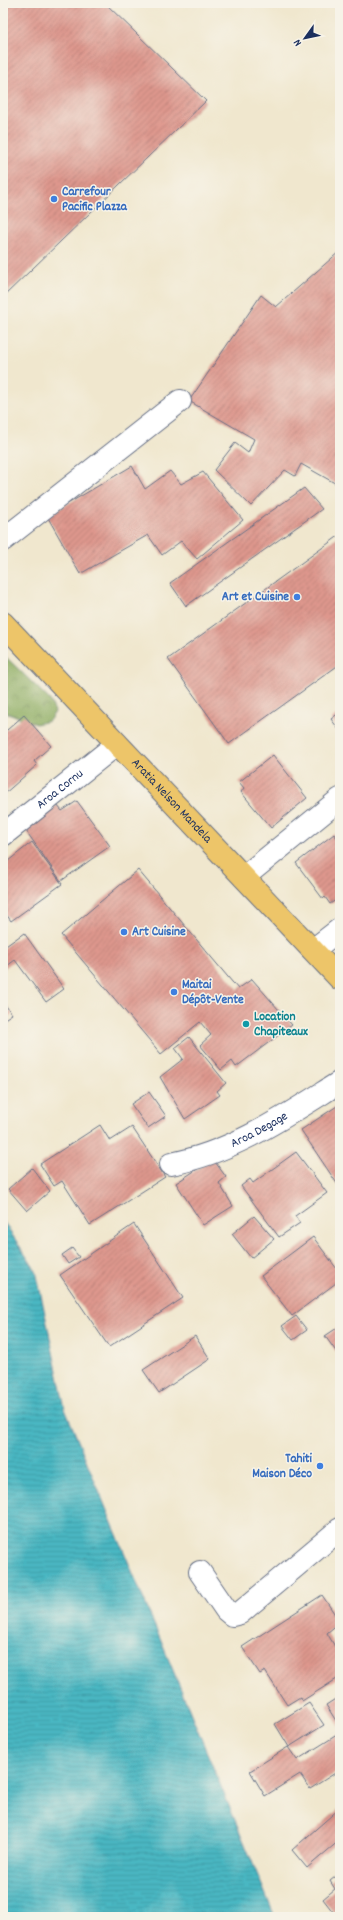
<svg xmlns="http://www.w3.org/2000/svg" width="343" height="1920" viewBox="0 0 343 1920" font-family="Dekko,sans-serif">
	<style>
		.forest { fill: url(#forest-crowns); stroke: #526c5e }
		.water { fill: url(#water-rules); stroke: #327390 }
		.building { fill: url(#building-hatch) }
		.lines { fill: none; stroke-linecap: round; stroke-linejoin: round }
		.minor-casing { stroke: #666f85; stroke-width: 24 }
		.major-casing { stroke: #666f85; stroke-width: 24 }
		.minor { stroke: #fff; stroke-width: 22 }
		.major { stroke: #edc569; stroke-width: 22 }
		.shop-dot { fill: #3f7fe0; stroke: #f7f3e8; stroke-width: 1.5 }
		.culture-dot { fill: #0f9aa8; stroke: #f7f3e8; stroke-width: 1.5 }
		.labels { text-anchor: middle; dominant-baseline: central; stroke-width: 3; stroke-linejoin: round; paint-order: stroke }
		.shop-label { font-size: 13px; font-weight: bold; fill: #366cbe; stroke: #f7f3e8; text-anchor: start }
		.street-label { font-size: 13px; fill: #1b2f5e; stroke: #f7f3e8 }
		.culture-label { font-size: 13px; font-weight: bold; fill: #0d838f; stroke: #f7f3e8; text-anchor: start }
	</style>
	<defs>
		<pattern id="forest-crowns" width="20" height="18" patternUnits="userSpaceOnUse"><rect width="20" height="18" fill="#8aaa5d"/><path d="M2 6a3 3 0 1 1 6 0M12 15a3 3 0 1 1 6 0" fill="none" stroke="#708b50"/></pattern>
		<pattern id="water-rules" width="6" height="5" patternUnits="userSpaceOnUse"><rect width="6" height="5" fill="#49b7c2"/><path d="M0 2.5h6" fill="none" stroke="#3c95a1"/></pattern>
		<pattern id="building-hatch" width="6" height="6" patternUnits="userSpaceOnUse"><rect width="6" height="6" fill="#de978d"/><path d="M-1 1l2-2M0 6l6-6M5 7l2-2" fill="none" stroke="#b37c76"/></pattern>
	</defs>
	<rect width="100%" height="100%" fill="#f7f3e8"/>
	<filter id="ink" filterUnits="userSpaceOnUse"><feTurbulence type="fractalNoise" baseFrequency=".025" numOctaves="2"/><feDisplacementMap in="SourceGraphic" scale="8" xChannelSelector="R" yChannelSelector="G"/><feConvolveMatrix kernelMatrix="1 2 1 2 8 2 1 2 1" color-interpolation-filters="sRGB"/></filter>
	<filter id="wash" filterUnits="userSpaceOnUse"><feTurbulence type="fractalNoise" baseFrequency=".012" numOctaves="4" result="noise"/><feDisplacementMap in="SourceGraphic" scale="16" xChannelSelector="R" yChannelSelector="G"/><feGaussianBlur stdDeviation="0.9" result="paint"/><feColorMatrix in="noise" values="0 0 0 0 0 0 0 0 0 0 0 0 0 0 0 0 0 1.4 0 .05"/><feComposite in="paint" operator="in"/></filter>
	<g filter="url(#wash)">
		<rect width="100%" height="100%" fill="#f0e7ce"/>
		<path class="forest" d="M3,654L50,700L55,712L49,721L36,724L3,711Z"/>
		<path class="water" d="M3,1221L36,1271L65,1409L275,1917H3Z"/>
		<g id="blocks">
			<path class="building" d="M3,3H105L206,101L3,297Z
				M340,251V486L301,464L295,476L285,470L251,506L214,470L235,443L248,453L254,439L189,401L261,295L276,307Z
				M132,466L145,489L170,471L181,484L203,472L243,520L197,559L181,541L162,555L148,535L80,574L47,516Z
				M304,488L322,509L186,606L170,583Z
				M340,535V664L229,744L168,659Z
				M340,712V731L331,719Z
				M24,715L51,746L34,761L37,765L3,795V729L4,728L7,730Z
				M273,755L307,798L271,828L241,792L244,788L239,782Z
				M77,801L110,846L61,881L24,828L57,805L62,811Z
				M334,834L340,842V897L330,904L325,897L323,899L296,863Z
				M32,842L62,884L11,921L3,910V865Z
				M138,870L238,989L252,979L292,1025L236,1067L232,1061L221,1070L200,1045L211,1035L200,1022L161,1054L61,935Z
				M24,933L64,989L46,1002L15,960L3,969V948Z
				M3,1002L12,1014L3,1020Z
				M189,1037L226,1083L217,1091L220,1095L185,1119L160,1077L183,1059L175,1048Z
				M149,1092L166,1116L148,1128L131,1104Z
				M340,1104V1188L301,1130Z
				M100,1125L110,1141L132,1127L165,1177L90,1225L62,1181L54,1186L40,1164Z
				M296,1152L327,1193L295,1216L300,1223L279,1237L241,1186L250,1179L253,1183Z
				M213,1159L226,1177L219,1183L233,1206L203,1225L176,1183Z
				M32,1168L50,1191L27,1211L8,1189Z
				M254,1216L274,1239L251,1258L232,1234Z
				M134,1224L183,1298L109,1347L60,1275Z
				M313,1237L340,1273V1280L292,1316L261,1276Z
				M72,1248L79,1257L68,1264L62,1255Z
				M296,1316L307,1330L293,1340L282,1326Z
				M340,1326V1357L325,1336Z
				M195,1336L210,1359L159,1393L143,1370Z
				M322,1595L340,1622L327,1633L340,1655V1677L302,1701L300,1697L287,1705L265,1671L260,1674L242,1647Z
				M340,1696V1727L326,1705Z
				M309,1703L324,1725L289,1747L275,1724Z
				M340,1733V1770L310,1789L300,1774L265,1796L250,1771L288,1747L297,1760Z
				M340,1808V1840L307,1868L292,1850Z
				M340,1873V1917H337L323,1899L335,1889L330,1881Z"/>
		</g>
	</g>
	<g filter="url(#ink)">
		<use href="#blocks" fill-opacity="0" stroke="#666f85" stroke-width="1"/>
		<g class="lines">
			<defs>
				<g id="minor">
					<path d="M3,540L180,401"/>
					<path id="s1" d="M3,835L117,744"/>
					<path d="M244,877L340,799"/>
					<path d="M313,950L340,929"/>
					<path id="s2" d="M171,1164C234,1152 287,1115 340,1082"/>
					<path d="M200,1572L226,1610L232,1615L240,1613L340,1529"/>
				</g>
				<g id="major">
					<path id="s3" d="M3,623L340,979"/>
				</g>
			</defs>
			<use href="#minor" class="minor-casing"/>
			<use href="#major" class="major-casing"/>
			<use href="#minor" class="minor"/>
			<use href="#major" class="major"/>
		</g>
	</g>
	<g class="shop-dot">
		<circle cx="54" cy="199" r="4"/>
		<circle cx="297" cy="597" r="4"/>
		<circle cx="124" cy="932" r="4"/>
		<circle cx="174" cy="992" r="4"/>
		<circle cx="320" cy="1466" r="4"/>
	</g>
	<circle class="culture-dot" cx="246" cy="1024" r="4"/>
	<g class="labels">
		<g class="shop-label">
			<text x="62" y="192">Carrefour<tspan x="62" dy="15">Pacific Plazza</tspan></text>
			<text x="289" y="597" text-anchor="end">Art et Cuisine</text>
			<text x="132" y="932">Art Cuisine</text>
			<text x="182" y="985">Maitai<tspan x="182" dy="15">Dépôt-Vente</tspan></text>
			<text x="312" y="1459" text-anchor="end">Tahiti<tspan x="312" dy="15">Maison Déco</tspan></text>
		</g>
		<g class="street-label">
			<text stroke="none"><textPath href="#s1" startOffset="73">Aroa Cornu</textPath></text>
			<text stroke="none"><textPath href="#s3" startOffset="245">Aratia Nelson Mandela</textPath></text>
			<text stroke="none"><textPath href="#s2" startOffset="95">Aroa Degage</textPath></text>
		</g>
		<g class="culture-label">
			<text x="254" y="1017">Location<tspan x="254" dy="15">Chapiteaux</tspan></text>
		</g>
	</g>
	<rect width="343" height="1920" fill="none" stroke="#f7f3e8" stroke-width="16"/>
	<g transform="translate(305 38) rotate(237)" stroke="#f7f3e8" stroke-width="3" paint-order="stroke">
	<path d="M0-3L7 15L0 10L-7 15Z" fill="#1b2f5e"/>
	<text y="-6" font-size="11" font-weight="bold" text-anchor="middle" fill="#1b2f5e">N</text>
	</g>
</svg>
